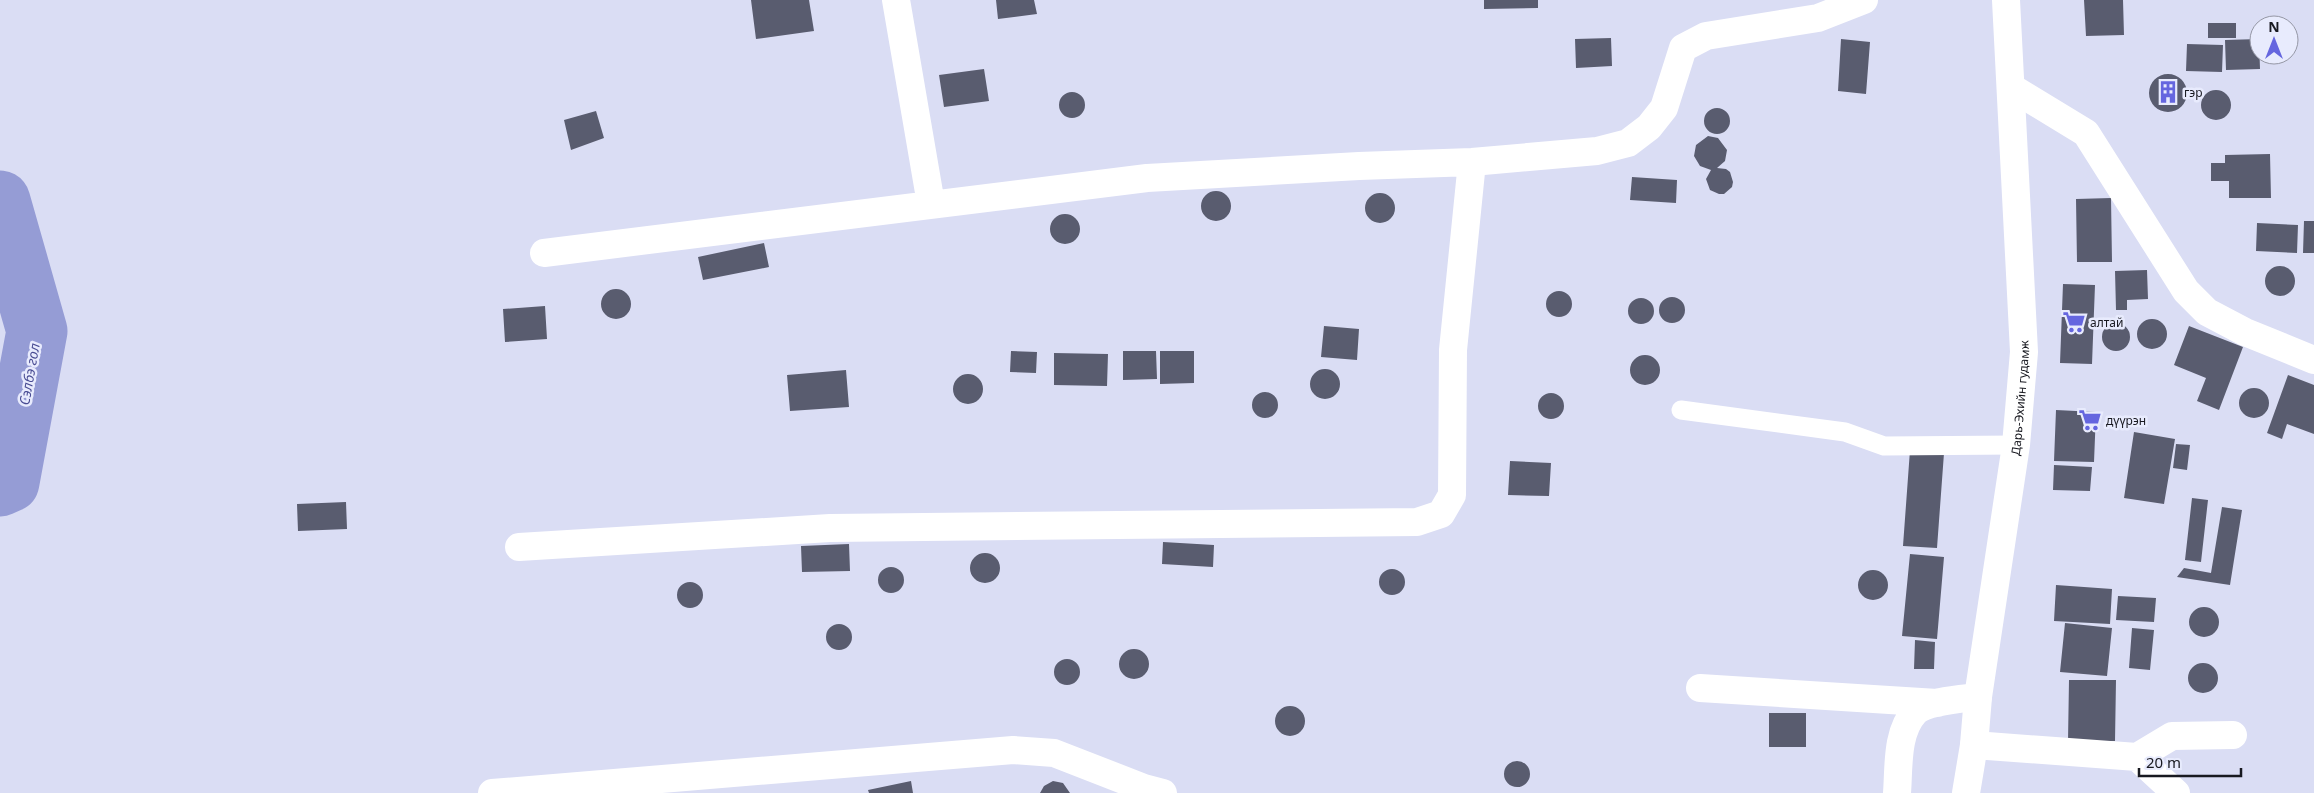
<svg xmlns="http://www.w3.org/2000/svg" width="2314" height="793" viewBox="0 0 2314 793" font-family="'Noto Sans',sans-serif">
	<style>
		.lines { fill: none; stroke-linecap: round; stroke-linejoin: round }
		.river { stroke: #959cd5; stroke-width: 61 }
		.building { fill: #595c6f }
		.service { stroke: #fff; stroke-width: 19 }
		.minor { stroke: #fff; stroke-width: 28 }
		.secondary { stroke: #fff; stroke-width: 28 }
		.labels { text-anchor: middle; dominant-baseline: central; stroke-width: 5; stroke-linejoin: round; paint-order: stroke }
		.poi-label { font-size: 12px; fill: #181920; stroke: #e8ebfd; text-anchor: start }
		.street-label { font-size: 12px; fill: #181920; stroke: #e8ebfd }
		.water-label { font-size: 14px; font-style: italic; fill: #494c93; stroke: #e8ebfd }
	</style>
	<rect width="100%" height="100%" fill="#daddf4"/>
	<g class="lines">
		<path class="river" d="M0,201L37,331L9,482L0,486"/>
	</g>
	<path class="building" d="M751,0H809L814,31L756,39Z
		M996,0H1034L1037,14L998,19Z
		M1484,0H1538V8L1484,9Z
		M2084,0H2123L2124,35L2086,36Z
		M2208,23H2236V38H2208Z
		M1611,38L1612,66L1576,68L1575,39Z
		M1841,39L1870,42L1866,94L1838,91Z
		M2259,39L2260,69L2226,70L2225,40Z
		M2187,44L2223,45L2222,72L2186,71Z
		M984,69L989,101L944,107L939,75Z
		M2149 93a19 19 0 1 1 38 0a19 19 0 1 1-38 0Z
		M2201 105a15 15 0 1 1 30 0a15 15 0 1 1-30 0Z
		M1059 105a13 13 0 1 1 26 0a13 13 0 1 1-26 0Z
		M1704 121a13 13 0 1 1 26 0a13 13 0 1 1-26 0Z
		M596,111L604,138L571,150L564,120Z
		M1708,136L1718,138L1727,150L1725,161L1717,168L1726,169L1730,172L1733,182L1732,187L1724,194H1719L1710,190L1706,179L1711,170L1700,166L1694,156L1696,145Z
		M2270,154L2271,198H2229V181H2211V163H2225V155Z
		M1632,177L1677,180L1676,203L1630,200Z
		M1201 206a15 15 0 1 1 30 0a15 15 0 1 1-30 0Z
		M1365 208a15 15 0 1 1 30 0a15 15 0 1 1-30 0Z
		M2111,198L2112,262H2077L2076,199Z
		M1050 229a15 15 0 1 1 30 0a15 15 0 1 1-30 0Z
		M2304,221H2314V253H2303Z
		M2257,223L2298,225L2297,253L2256,251Z
		M764,243L769,267L703,280L698,257Z
		M2265 281a15 15 0 1 1 30 0a15 15 0 1 1-30 0Z
		M2147,270L2148,299L2127,300V310H2116L2115,271Z
		M2063,284L2095,285L2092,364L2060,363Z
		M601 304a15 15 0 1 1 30 0a15 15 0 1 1-30 0Z
		M1546 304a13 13 0 1 1 26 0a13 13 0 1 1-26 0Z
		M1659 310a13 13 0 1 1 26 0a13 13 0 1 1-26 0Z
		M1628 311a13 13 0 1 1 26 0a13 13 0 1 1-26 0Z
		M545,306L547,339L505,342L503,309Z
		M2137 334a15 15 0 1 1 30 0a15 15 0 1 1-30 0Z
		M2102 337a14 14 0 1 1 28 0a14 14 0 1 1-28 0Z
		M1324,326L1359,329L1357,360L1321,357Z
		M2189,326L2243,347L2219,410L2197,401L2206,378L2174,365Z
		M1011,351L1037,352L1036,373L1010,372Z
		M1123,351H1156L1157,379L1123,380Z
		M1160,351H1194V383L1160,384Z
		M1054,353L1108,354L1107,386L1054,385Z
		M1630 370a15 15 0 1 1 30 0a15 15 0 1 1-30 0Z
		M1310 384a15 15 0 1 1 30 0a15 15 0 1 1-30 0Z
		M846,370L849,407L790,411L787,375Z
		M953 389a15 15 0 1 1 30 0a15 15 0 1 1-30 0Z
		M2288,375L2314,385V434L2287,424L2282,439L2267,433Z
		M2239 403a15 15 0 1 1 30 0a15 15 0 1 1-30 0Z
		M1252 405a13 13 0 1 1 26 0a13 13 0 1 1-26 0Z
		M1538 406a13 13 0 1 1 26 0a13 13 0 1 1-26 0Z
		M2056,410L2096,412L2094,462L2054,461Z
		M2134,432L2175,439L2164,504L2124,498Z
		M2176,444L2190,445L2187,470L2173,468Z
		M1910,450L1944,453L1937,548L1903,546Z
		M1510,461L1551,463L1549,496L1508,495Z
		M2054,465L2092,467L2090,491L2053,490Z
		M2192,498L2208,500L2201,562L2185,560Z
		M346,502L347,529L298,531L297,504Z
		M2222,507L2242,510L2230,585L2177,577L2184,568L2211,573Z
		M1163,542L1214,545L1213,567L1162,564Z
		M849,544L850,571L802,572L801,546Z
		M970 568a15 15 0 1 1 30 0a15 15 0 1 1-30 0Z
		M1910,554L1944,557L1937,639L1902,636Z
		M878 580a13 13 0 1 1 26 0a13 13 0 1 1-26 0Z
		M1379 582a13 13 0 1 1 26 0a13 13 0 1 1-26 0Z
		M1858 585a15 15 0 1 1 30 0a15 15 0 1 1-30 0Z
		M677 595a13 13 0 1 1 26 0a13 13 0 1 1-26 0Z
		M2056,585L2112,589L2110,624L2054,621Z
		M2118,596L2156,598L2154,622L2116,620Z
		M2189 622a15 15 0 1 1 30 0a15 15 0 1 1-30 0Z
		M2065,623L2112,628L2107,676L2060,672Z
		M826 637a13 13 0 1 1 26 0a13 13 0 1 1-26 0Z
		M2132,628L2154,630L2150,670L2129,668Z
		M1915,640L1935,642L1934,669H1914Z
		M1119 664a15 15 0 1 1 30 0a15 15 0 1 1-30 0Z
		M1054 672a13 13 0 1 1 26 0a13 13 0 1 1-26 0Z
		M2188 678a15 15 0 1 1 30 0a15 15 0 1 1-30 0Z
		M2069,680H2116L2115,741H2068Z
		M1275 721a15 15 0 1 1 30 0a15 15 0 1 1-30 0Z
		M1769,713H1806V747H1769Z
		M1504 774a13 13 0 1 1 26 0a13 13 0 1 1-26 0Z
		M911,781L913,793H869L868,790Z
		M1053,781L1063,783L1070,793H1040L1044,786Z"/>
	<g class="lines">
		<path class="service" d="M1681,410L1845,432L1884,446L2016,445"/>
		<path class="minor" d="M896,0L931,204
			M2012,88L2086,133L2186,291L2207,312L2245,332L2314,360
			M544,253L1147,178L1359,166L1472,162L1597,151L1628,143L1649,127L1664,108L1683,48L1706,36L1818,18L1864,0
			M519,547L830,528L1417,522L1441,514L1452,495L1453,350L1472,162
			M1700,688L1937,703
			M1974,745L2137,757L2172,736L2233,735
			M2137,757L2176,793
			M492,793L1013,750L1054,753L1144,788L1163,793
			M1897,793C1899,768 1896,732 1915,712C1927,701 1962,699 1978,697"/>
		<path class="secondary" id="s1" d="M1966,793L1974,745L1978,697L2016,445L2024,352L2006,0"/>
	</g>
	<defs>
		<symbol id="building-bare" viewBox="-9 -9 18 18"><path d="M-4-6H4V6H1V3H-1V6H-4ZM-2.5-4.3h1.7v1.8h-1.7ZM.8-4.3h1.7v1.8H.8ZM-2.5-1h1.7V.8h-1.7ZM.8-1h1.7V.8H.8Z" fill="#6566df" stroke="#e8ebfd" stroke-width="2.5" paint-order="stroke"/></symbol>
		<symbol id="supermarket-bare" viewBox="-9 -9 18 18"><path d="M-6-5.5h2.5l.6 2H6L4.5 2H-2.5L-4.4-4H-6ZM-1.5 3.2a1.3 1.3 0 1 0 .1 0ZM3 3.2a1.3 1.3 0 1 0 .1 0Z" fill="#6566df" stroke="#e8ebfd" stroke-width="2.5" paint-order="stroke"/></symbol>
	</defs>
	<g fill-rule="evenodd">
		<use href="#building-bare" x="2152" y="76" width="32" height="32"/>
		<use href="#supermarket-bare" x="2058" y="306" width="32" height="32"/>
		<use href="#supermarket-bare" x="2074" y="404" width="32" height="32"/>
	</g>
	<g class="labels">
		<g class="poi-label">
			<text x="2184" y="92">гэр</text>
			<text x="2090" y="322">алтай</text>
			<text x="2106" y="420">дүүрэн</text>
		</g>
		<g class="street-label">
			<text stroke="none"><textPath href="#s1" startOffset="399">Дарь-Эхийн гудамж</textPath></text>
		</g>
		<g class="water-label">
			<text transform="translate(29 374) rotate(-80)">Сэлбэ гол</text>
		</g>
	</g>
	<g transform="translate(2274 40)"><circle r="24" fill="#e8ebfd" stroke="#9597a5"/>
	<path d="M0-4L9 19L0 12L-9 19Z" fill="#6566df"/>
	<text y="-8" font-size="14" font-weight="bold" text-anchor="middle" fill="#181920">N</text>
	</g>
	<path d="M2139 768v8h102v-8" fill="none" stroke="#181920" stroke-width="2.5"/>
	<text x="2146" y="768" font-size="15" fill="#181920" stroke="#e8ebfd" stroke-width="4" paint-order="stroke">20 m</text>
</svg>
